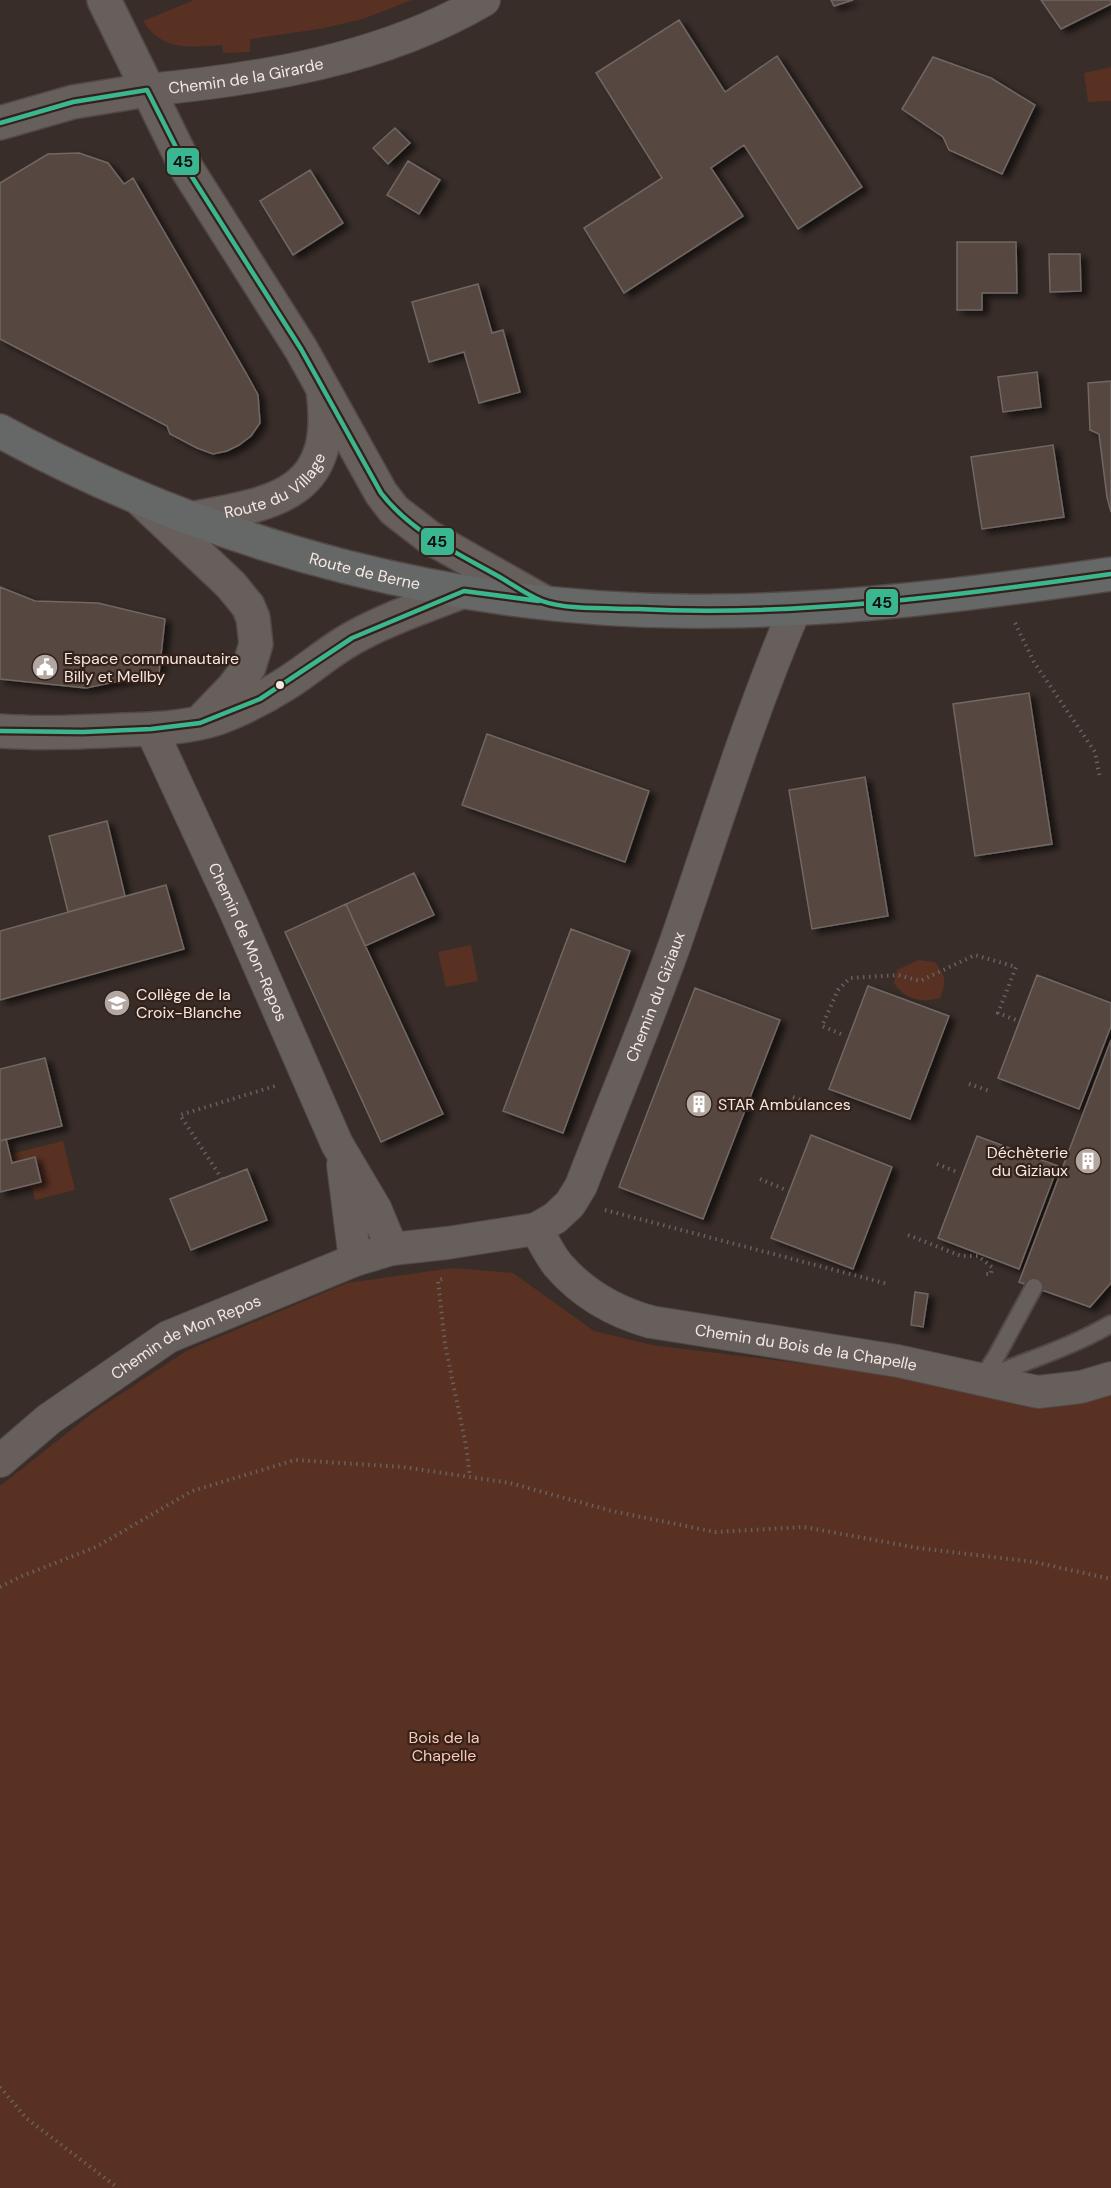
<svg xmlns="http://www.w3.org/2000/svg" width="1111" height="2188" viewBox="0 0 1111 2188" font-family="'DM Sans',sans-serif">
	<style>
		.green { fill: #583123 }
		.building { fill: #564741; stroke: #706763; stroke-width: 1.5; filter: url(#shadow) }
		.lines { fill: none; stroke-linecap: round; stroke-linejoin: round }
		.service-casing { stroke: #524845; stroke-width: 20 }
		.minor-casing { stroke: #524845; stroke-width: 34 }
		.tertiary-casing { stroke: #524845; stroke-width: 36 }
		.primary-casing { stroke: #524845; stroke-width: 36 }
		.path { stroke: #68615e; stroke-width: 4; stroke-dasharray: 1.5 4.5; stroke-linecap: butt }
		.service { stroke: #675f5c; stroke-width: 16 }
		.minor { stroke: #675f5c; stroke-width: 32 }
		.tertiary { stroke: #675f5c; stroke-width: 33 }
		.primary { stroke: #666867; stroke-width: 33 }
		.bus-1-casing { stroke: #34211a; stroke-width: 9 }
		.bus-1 { stroke: #3ab690; stroke-width: 4.5 }
		.bus-dot { fill: #f5e8e3; stroke: #34211a; stroke-width: 2 }
		.labels { text-anchor: middle; dominant-baseline: central; stroke-width: 4.5; stroke-linejoin: round; paint-order: stroke }
		.street-label { font-size: 16px; fill: #f5e8e3; stroke: #34211a }
		.poi-label { font-size: 16px; fill: #f5e8e3; stroke: #34211a; text-anchor: start }
		.park-label { font-size: 16px; fill: #fcc8b4; stroke: #34211a }
		.line-badge { stroke: #34211a; stroke-width: 2 }
		.pale-badge-label { font-size: 16px; text-anchor: middle; font-weight: bold; fill: #111 }
	</style>
	<defs>
		<filter id="shadow"><feDropShadow dx="6" dy="4" stdDeviation="3" flood-color="#0009"/></filter>
	</defs>
	<rect width="100%" height="100%" fill="#382d29"/>
	<path class="green" d="M194,0H412L363,19L319,29L250,39V52L223,53L222,45C190,47 163,52 143,21Z
		M1111,67V101L1088,102L1084,73Z
		M471,945L478,981L446,987L438,952Z
		M918,960L935,962C946,977 947,980 940,998C922,1003 905,1000 894,983L897,970Z
		M63,1141L75,1190L35,1200L32,1187L17,1191L7,1155Z
		M453,1268L513,1273L594,1331L652,1345L890,1374L992,1394L1111,1362V2188H0V1486L95,1411L188,1350L347,1283Z"/>
	<path class="building" d="M831,0H853L834,6Z
		M1041,0H1111V4L1061,29Z
		M679,20L725,92L777,56L862,187L798,229L744,145L711,168L743,216L624,293L584,228L662,178L596,73Z
		M933,57L991,78L1035,105L1002,174L949,150L943,137L902,109Z
		M395,128L410,143L388,164L373,148Z
		M79,153L108,163L124,184L133,178L246,373L258,395L260,423L251,436L239,445L227,451L213,454L197,448L170,434L167,426L0,339V183L48,154Z
		M408,161L440,180L419,214L387,195Z
		M310,170L343,223L293,255L260,201Z
		M957,242H1016L1017,293H982V310H957Z
		M1049,254H1080L1081,291L1050,292Z
		M478,284L492,333L503,330L520,392L479,403L464,352L429,362L412,302Z
		M1037,372L1041,407L1003,412L998,377Z
		M1111,381V512L1107,497L1099,434L1090,430L1088,383Z
		M1053,445L1064,517L982,529L971,457Z
		M0,587L35,601L98,603L165,619L159,673L86,688L0,679Z
		M1029,693L1052,844L975,856L953,704Z
		M487,734L649,791L625,862L462,805Z
		M865,777L888,916L812,929L789,790Z
		M107,821L125,896L68,912L49,836Z
		M414,873L434,915L365,946L346,904Z
		M166,885L184,949L0,1000V931Z
		M346,904L443,1114L381,1142L285,932Z
		M571,929L630,951L563,1133L503,1111Z
		M1037,975L1111,1003V1026L1079,1109L998,1078Z
		M868,986L949,1016L910,1119L829,1089Z
		M695,988L780,1020L703,1219L619,1187Z
		M1111,1040V1283L1090,1307L1019,1282Z
		M45,1058L62,1126L0,1141V1069Z
		M811,1135L892,1167L853,1269L771,1238Z
		M977,1136L1058,1166L1019,1269L938,1238Z
		M6,1139L12,1163L35,1157L41,1182L0,1192V1141Z
		M247,1169L267,1220L191,1250L170,1199Z
		M915,1292L928,1294L923,1327L911,1325Z"/>
	<g class="lines">
		<defs>
			<path id="service" d="M1034,1287L996,1357L981,1380C1024,1361 1070,1348 1111,1324"/>
			<g id="minor">
				<path id="s1" d="M147,90C262,79 384,59 484,0"/>
				<path id="s2" d="M151,729L234,908L337,1144L376,1210L392,1249"/>
				<path d="M343,1165L355,1260"/>
				<path id="s3" d="M536,1229C543,1240 549,1254 558,1265C582,1293 615,1312 651,1322L898,1361L1038,1392L1081,1387L1111,1378"/>
				<path id="s4" d="M0,1461L49,1419L168,1337L355,1260L392,1249L447,1243L536,1229L555,1218L570,1204L581,1186C612,1105 646,1025 675,944C714,832 748,719 795,609"/>
			</g>
			<g id="tertiary">
				<path d="M104,0L187,169L301,349L381,493L394,510L429,537L542,601"/>
				<path d="M0,123L73,102L147,90"/>
				<path d="M140,499L231,585L248,606L253,618L256,644L249,667L233,688L205,717"/>
				<path id="s5" d="M190,519C273,503 338,497 323,390"/>
				<path d="M0,731C41,734 82,732 123,730C154,729 188,728 218,718C242,709 265,697 287,683C309,669 328,652 351,639C386,619 426,606 464,591"/>
			</g>
			<g id="primary">
				<path id="s6" d="M0,431C219,550 467,615 717,611C849,610 980,593 1111,574"/>
			</g>
		</defs>
		<use href="#service" class="service-casing"/>
		<use href="#minor" class="minor-casing"/>
		<use href="#tertiary" class="tertiary-casing"/>
		<use href="#primary" class="primary-casing"/>
		<path class="path" d="M1015,623L1034,662L1095,752L1100,779
			M841,1034L822,1026L838,990L850,978L898,975L920,981L975,955L1016,967L998,1013L1016,1020
			M969,1084L989,1091
			M793,1097L812,1104
			M937,1164L957,1172
			M222,1179L180,1115L275,1086
			M760,1179L784,1189
			M605,1210L888,1284
			M908,1235L961,1256H978L992,1267L991,1274H986
			M442,1279L438,1280L445,1344L466,1446L470,1477
			M0,1587L22,1576L96,1547L192,1491L295,1460L403,1467L510,1483L612,1511L715,1532L804,1527L918,1548L1034,1562L1111,1579
			M0,2087L26,2118L118,2188"/>
		<use href="#service" class="service"/>
		<use href="#minor" class="minor"/>
		<use href="#tertiary" class="tertiary"/>
		<use href="#primary" class="primary"/>
		<defs>
			<path id="bus-1" d="M0,123L73,102L147,90L187,169L301,349L381,493C411,532 457,553 498,576C512,584 527,595 542,601C566,610 610,608 637,609C796,617 954,596 1111,574
				M0,731L83,732L151,729L200,723L260,699L352,638L464,591L539,601"/>
		</defs>
		<use href="#bus-1" class="bus-1-casing"/>
		<use href="#bus-1" class="bus-1"/>
	</g>
	<defs>
		<symbol id="civic-disc" viewBox="-11 -11 22 22"><circle r="9.5" fill="#b3a7a2" stroke="#34211a"/><path d="M-.6-6.5H3V-4.5H.6V-3L4-1V1h2V6H-6V1h2V-1L-.6-3ZM-1.2 2.5V6h2.4V2.5Z" fill="#fff"/></symbol>
		<symbol id="school-disc" viewBox="-11 -11 22 22"><circle r="9.5" fill="#b3a7a2" stroke="#34211a"/><path d="M0-5L7-2L0 1L-7-2ZM-4 1L0 2.5L4 1V4Q0 6-4 4Z" fill="#fff"/></symbol>
		<symbol id="building-disc" viewBox="-11 -11 22 22"><circle r="9.5" fill="#b3a7a2" stroke="#34211a"/><path d="M-4-6H4V6H1V3H-1V6H-4ZM-2.5-4.3h1.7v1.8h-1.7ZM.8-4.3h1.7v1.8H.8ZM-2.5-1h1.7V.8h-1.7ZM.8-1h1.7V.8H.8Z" fill="#fff"/></symbol>
	</defs>
	<g fill-rule="evenodd">
		<use href="#civic-disc" x="30" y="652" width="30" height="30"/>
		<use href="#school-disc" x="102" y="988" width="30" height="30"/>
		<use href="#building-disc" x="684" y="1089" width="30" height="30"/>
		<use href="#building-disc" x="1073" y="1146" width="30" height="30"/>
	</g>
	<circle class="bus-dot" cx="280" cy="685" r="5"/>
	<g class="labels">
		<g class="street-label">
			<text stroke="none"><textPath href="#s1" startOffset="100">Chemin de la Girarde</textPath></text>
			<text stroke="none"><textPath href="#s5" startOffset="94">Route du Village</textPath></text>
			<text stroke="none"><textPath href="#s6" startOffset="392">Route de Berne</textPath></text>
			<text stroke="none"><textPath href="#s2" startOffset="234">Chemin de Mon-Repos</textPath></text>
			<text stroke="none"><textPath href="#s4" startOffset="862">Chemin du Giziaux</textPath></text>
			<text stroke="none"><textPath href="#s4" startOffset="225">Chemin de Mon Repos</textPath></text>
			<text stroke="none"><textPath href="#s3" startOffset="310">Chemin du Bois de la Chapelle</textPath></text>
		</g>
		<g class="poi-label">
			<text x="64" y="658">Espace communautaire<tspan x="64" dy="18">Billy et Mellby</tspan></text>
			<text x="136" y="994">Collège de la<tspan x="136" dy="18">Croix-Blanche</tspan></text>
			<text x="718" y="1104">STAR Ambulances</text>
			<text x="1068" y="1152" text-anchor="end">Déchèterie<tspan x="1068" dy="18">du Giziaux</tspan></text>
		</g>
		<g class="park-label">
			<text x="444" y="1737">Bois de la<tspan x="444" dy="18">Chapelle</tspan></text>
		</g>
	</g>
	<g class="line-badge">
		<rect x="166" y="147" width="34" height="29" rx="6" fill="#3ab690"/>
		<rect x="420" y="527" width="35" height="29" rx="6" fill="#3ab690"/>
		<rect x="865" y="588" width="34" height="28" rx="6" fill="#3ab690"/>
	</g>
	<g class="pale-badge-label">
		<text x="183" y="167">45</text>
		<text x="437" y="547">45</text>
		<text x="882" y="608">45</text>
	</g>
</svg>
